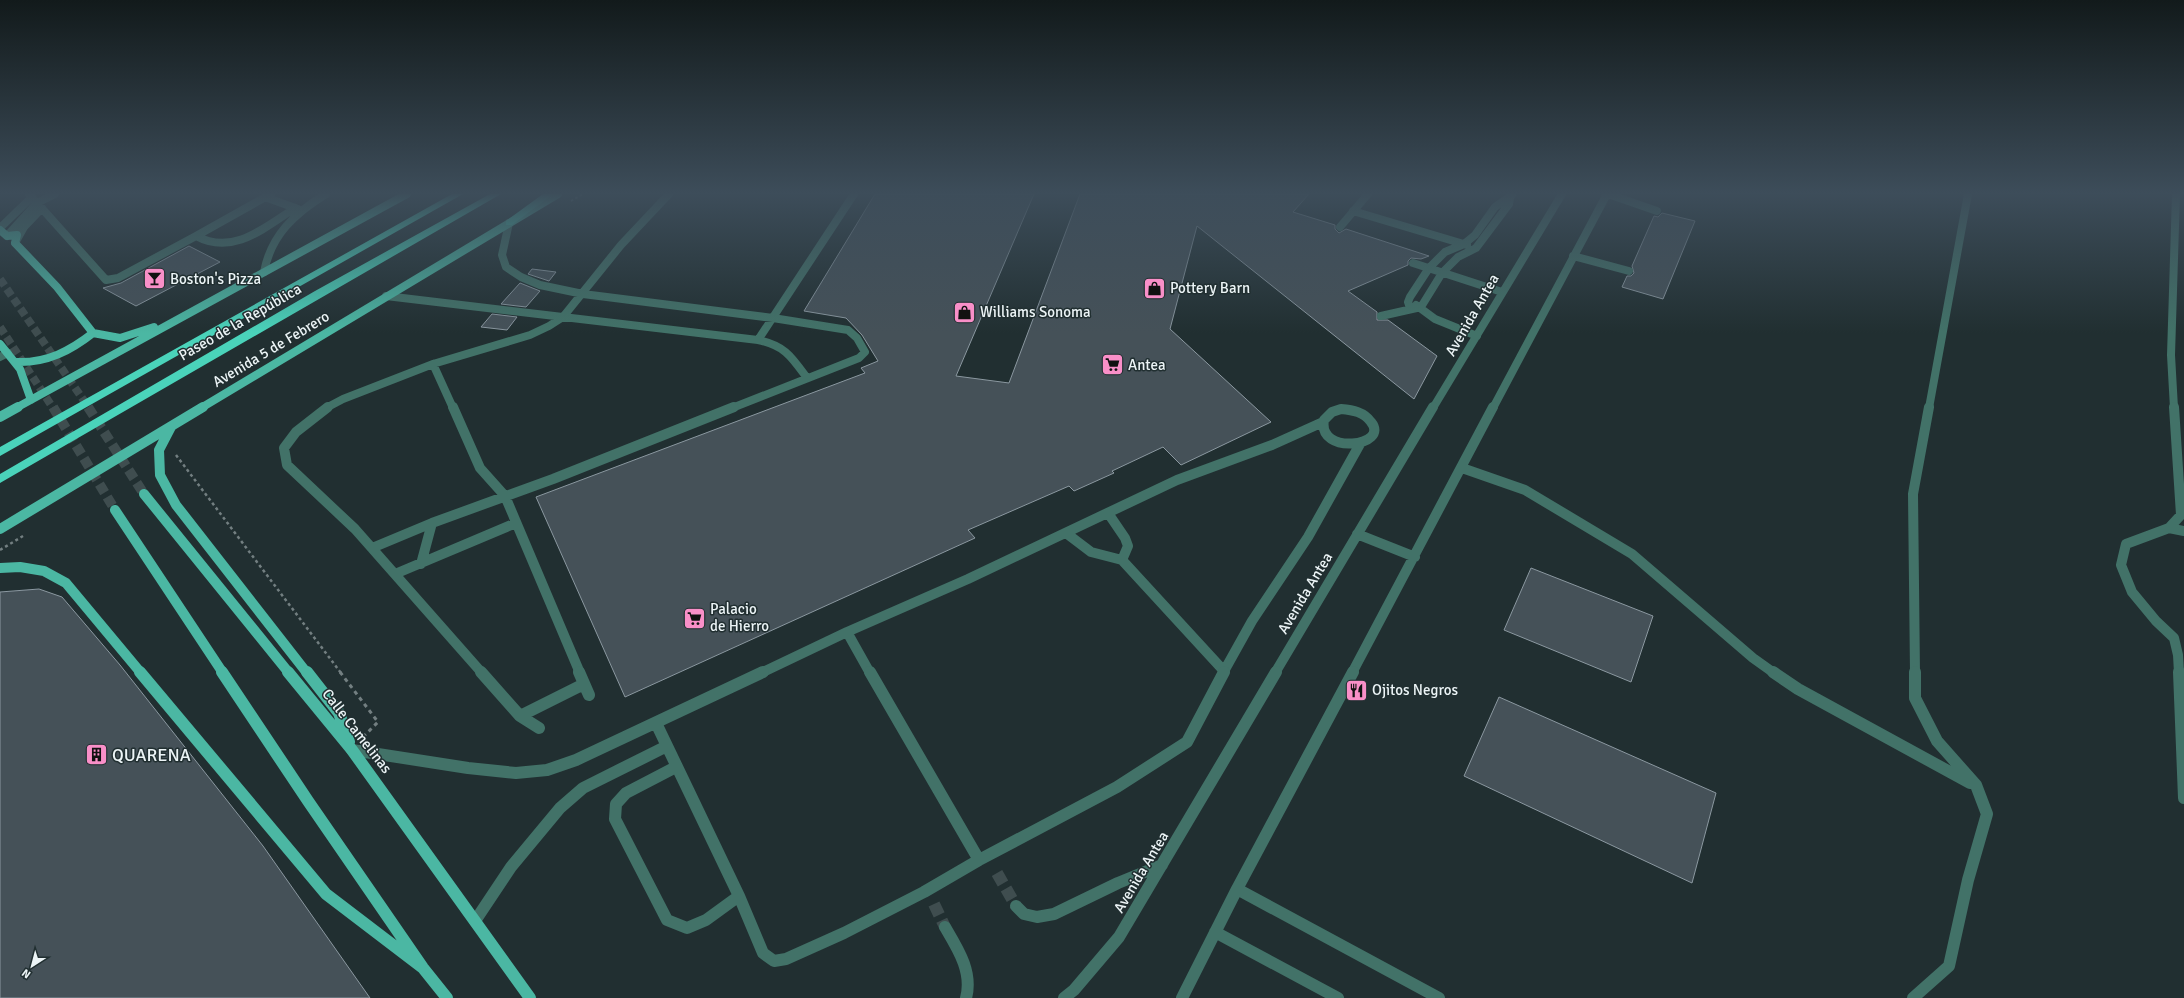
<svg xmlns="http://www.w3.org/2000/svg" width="2184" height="998" viewBox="0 0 2184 998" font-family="Signika,sans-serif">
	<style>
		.building { fill: #455158; stroke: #8b98a0 }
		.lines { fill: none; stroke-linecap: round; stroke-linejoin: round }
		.minor-tunnel { stroke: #3f4d4f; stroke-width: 12; stroke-dasharray: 12 6; stroke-linecap: butt }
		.major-tunnel-far1 { stroke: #3f4d4f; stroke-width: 8; stroke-dasharray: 8 4; stroke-linecap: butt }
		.major-tunnel { stroke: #3f4d4f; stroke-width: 10; stroke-dasharray: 10 5; stroke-linecap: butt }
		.path-far2 { stroke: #737f81; stroke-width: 2; stroke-dasharray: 2.5 2.5; stroke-linecap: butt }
		.path-far1 { stroke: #737f81; stroke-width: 2.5; stroke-dasharray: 3 3; stroke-linecap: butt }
		.path { stroke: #737f81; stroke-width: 3; stroke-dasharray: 4 4; stroke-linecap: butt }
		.minor-far2 { stroke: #427268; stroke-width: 8 }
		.minor-far1 { stroke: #427268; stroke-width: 10 }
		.minor { stroke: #427268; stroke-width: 12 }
		.major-far2 { stroke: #4bb7a3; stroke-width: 8 }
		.major-far1 { stroke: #4bb7a3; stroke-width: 10 }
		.major { stroke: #4bb7a3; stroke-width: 12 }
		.highway { fill: #4ad3ba; fill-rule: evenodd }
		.labels { text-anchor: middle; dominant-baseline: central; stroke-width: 3; stroke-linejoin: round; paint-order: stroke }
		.poi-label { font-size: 15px; fill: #ecf4f6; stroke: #212f31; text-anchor: start }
		.street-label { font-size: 15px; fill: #ecf4f6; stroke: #212f31 }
		.near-poi-label { font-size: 18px; fill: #ecf4f6; stroke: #212f31; text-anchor: start }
	</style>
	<rect width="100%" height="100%" fill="#212f31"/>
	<path class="building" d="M875,194H1034L956,376L1009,383L1080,194H1309L1293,212L1335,225V229L1339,233L1346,229L1429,256L1421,259L1411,258L1408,261V265L1348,291L1377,312V320H1388L1437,356L1414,399L1197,226L1170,329L1271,422L1181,465L1163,447L1112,471L1114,473L1074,491L1069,486L968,530L975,538L625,697L536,497L865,373L861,368L878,361L862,335L846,318L804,311Z
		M1662,213L1695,221L1663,299L1622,287L1627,276H1631L1634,273L1632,266L1654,216L1658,217Z
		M189,246L220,262L136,306L103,288L121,283Z
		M532,269L556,272L549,281L528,274Z
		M520,283L540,291L526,307L501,304Z
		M492,314L517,317L507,330L481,327Z
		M1531,568L1653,616L1631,682L1504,630Z
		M39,589L62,597L120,665L263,846L370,998H0V592Z
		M1499,697L1716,793L1692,883L1464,776Z"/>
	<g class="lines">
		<path class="minor-tunnel" d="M997,873L1016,906
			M934,904L945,927"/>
		<path class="major-tunnel-far1" d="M0,279L89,408
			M0,327L53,408"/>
		<path class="major-tunnel" d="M53,407L115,510
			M88,407L144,494"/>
		<path class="path-far2" d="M571,201L583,194"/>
		<path class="path-far1" d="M176,455L341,673
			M0,550L23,536"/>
		<path class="path" d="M340,672L378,722L365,735"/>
		<path class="minor-far2" d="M29,194L106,280L118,278L196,236C233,256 264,228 295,208
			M1608,194L1657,211
			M265,197L298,209
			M1353,211L1467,245
			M509,223L502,255L506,267L521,277L540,285L583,294L773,318L848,330L857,338L865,352L859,358L732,408
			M1340,227L1368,194
			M0,228L32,197
			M7,236L37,203L55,194
			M196,236L271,194
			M15,243L24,227L42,208
			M1573,256L1629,271
			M1413,263L1502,292
			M264,272C271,235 295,213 326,194
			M386,296L758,340C785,346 791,356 807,378
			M1416,305L1435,319L1477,336
			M1410,308L1408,302L1410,297L1429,268L1445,252L1464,244L1475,235L1495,207L1512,195
			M1381,316L1421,307L1442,273L1458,257L1476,248L1509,204L1510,198
			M758,340L854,194
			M0,357L8,353
			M433,364L453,408
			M326,408L343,399L433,364L530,335L549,326L563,317L621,245L669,194
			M1433,408L1562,194
			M1493,408L1607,194
			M1929,408L1968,194
			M2174,408L2171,355L2176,194"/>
		<path class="minor-far1" d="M328,407L296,432L284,448L287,465L355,529L482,673
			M453,407L480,468L505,496L580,673
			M2174,407L2181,515L2169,528L2126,544L2121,565L2132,592L2156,621L2174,638L2178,655L2179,673
			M1341,409C1353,410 1364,412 1371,422C1391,446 1317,456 1324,420L1332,412Z
			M1462,468L1525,490L1632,554L1753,658L1774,673
			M1108,513L1125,538L1128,546L1122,560
			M2169,528L2184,531
			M1066,533L1091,552L1122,560L1224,671
			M1357,534L1415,557
			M372,548L432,523L553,479L734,407
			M421,564L432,523
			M395,574L516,523
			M847,632L870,673
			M761,673L847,632L968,579L1177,480L1272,445L1323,422
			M1223,673L1252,621L1308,537L1360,444
			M1275,673L1433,407
			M1352,673L1493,407
			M1915,673L1913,494L1929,407"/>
		<path class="minor" d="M481,672L520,716L539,728
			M579,672L589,695
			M870,672L979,860
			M1773,672L1798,689L1970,783
			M2179,672L2184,798
			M520,716L584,684
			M656,723L739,896L763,953L774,961L786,959L844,933L924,892L979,860L1117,787L1187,742L1224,672
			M352,750L468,768L516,773L547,770L576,760L763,672
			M676,767L626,793L616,804L615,819L667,920L687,928L706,920L739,896
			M1237,889L1439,998
			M1016,906L1024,914L1037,917L1054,914L1118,883L1162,865
			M475,921L511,867L560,808L583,788L667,746
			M945,927C958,949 973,972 966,998
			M1215,932L1338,998
			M1064,998L1074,990L1119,937L1276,672
			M1182,998L1237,889L1353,672
			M1913,998L1949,966L1968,880L1987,814L1976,785L1937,741L1915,698V672"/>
		<path class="major-far2" d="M0,230L7,236L17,235L15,243L57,287L93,333L120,338L154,327
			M0,344L20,369L31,400
			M17,362C47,363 70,351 93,333
			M16,408L407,194
			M201,408L558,194"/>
		<path class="major-far1" d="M0,417L18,407
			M171,427L159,450L160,475L176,505L307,673
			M144,494L289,673
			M115,510L223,673
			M0,529L203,407
			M0,568L20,567L44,571L66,583L141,673"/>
		<path class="major" d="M140,672L326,894L423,968
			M222,672L308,801L423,968L447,998
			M288,672L352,750L530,998
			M307,672L339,713L349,742"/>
		<path class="highway" d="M452,194H463L0,456V447Z
			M490,194H501L0,483V474L315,291Z
			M543,194H553L512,225H506V221Z"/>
	</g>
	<linearGradient id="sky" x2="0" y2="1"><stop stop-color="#121a1b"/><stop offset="0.58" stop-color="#3d4d5a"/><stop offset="1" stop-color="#3d4d5a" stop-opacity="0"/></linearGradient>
	<rect width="2184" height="333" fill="url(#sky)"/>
	<defs>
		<symbol id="bar-square" viewBox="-11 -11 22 22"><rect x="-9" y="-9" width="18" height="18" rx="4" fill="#f98fc8" stroke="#212f31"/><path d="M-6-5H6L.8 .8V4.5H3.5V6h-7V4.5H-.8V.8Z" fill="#111"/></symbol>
		<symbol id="shop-square" viewBox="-11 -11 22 22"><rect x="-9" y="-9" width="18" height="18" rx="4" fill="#f98fc8" stroke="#212f31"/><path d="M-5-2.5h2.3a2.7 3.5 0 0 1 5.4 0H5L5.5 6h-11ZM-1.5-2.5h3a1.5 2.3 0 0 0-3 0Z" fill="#111"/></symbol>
		<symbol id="supermarket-square" viewBox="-11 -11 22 22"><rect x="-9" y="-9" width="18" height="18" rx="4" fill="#f98fc8" stroke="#212f31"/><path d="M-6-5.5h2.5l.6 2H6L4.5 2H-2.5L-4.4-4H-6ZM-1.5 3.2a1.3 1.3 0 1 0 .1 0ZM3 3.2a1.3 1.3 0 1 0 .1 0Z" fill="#111"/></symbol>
		<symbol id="restaurant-square" viewBox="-11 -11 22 22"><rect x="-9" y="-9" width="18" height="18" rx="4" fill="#f98fc8" stroke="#212f31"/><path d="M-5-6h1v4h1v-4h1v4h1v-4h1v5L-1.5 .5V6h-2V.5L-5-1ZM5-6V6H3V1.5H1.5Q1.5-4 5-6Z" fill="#111"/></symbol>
		<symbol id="building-square" viewBox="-11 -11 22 22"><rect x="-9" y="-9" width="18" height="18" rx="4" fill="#f98fc8" stroke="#212f31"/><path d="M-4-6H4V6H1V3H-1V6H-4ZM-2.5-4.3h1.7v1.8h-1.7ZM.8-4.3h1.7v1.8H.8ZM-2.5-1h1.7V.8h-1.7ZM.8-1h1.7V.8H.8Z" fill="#111"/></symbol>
	</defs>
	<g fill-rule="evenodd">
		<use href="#bar-square" x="142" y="266" width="25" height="25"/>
		<use href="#shop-square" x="1142" y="276" width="25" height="25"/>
		<use href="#shop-square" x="952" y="300" width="25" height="25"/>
		<use href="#supermarket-square" x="1100" y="352" width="25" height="25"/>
		<use href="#supermarket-square" x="682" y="606" width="25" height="25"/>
		<use href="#restaurant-square" x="1344" y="678" width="25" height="25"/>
		<use href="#building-square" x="84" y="742" width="25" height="25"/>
	</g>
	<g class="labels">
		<g class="poi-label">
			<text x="170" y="279">Boston's Pizza</text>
			<text x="1170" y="288">Pottery Barn</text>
			<text x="980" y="312">Williams Sonoma</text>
			<text x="1128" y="365">Antea</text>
			<text x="710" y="609">Palacio<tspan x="710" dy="17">de Hierro</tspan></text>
			<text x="1372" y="690">Ojitos Negros</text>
		</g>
		<g class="street-label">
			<text transform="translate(1472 315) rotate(-60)">Avenida Antea</text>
			<text transform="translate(240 322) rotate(-30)">Paseo de la República</text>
			<text transform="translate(271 349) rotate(-31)">Avenida 5 de Febrero</text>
			<text transform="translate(1305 593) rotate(-59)">Avenida Antea</text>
			<text transform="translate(357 731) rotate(52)">Calle Camelinas</text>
			<text transform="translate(1141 872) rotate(-59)">Avenida Antea</text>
		</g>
		<g class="near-poi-label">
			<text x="112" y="755">QUARENA</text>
		</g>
	</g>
	<g transform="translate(32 966) rotate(216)" stroke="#212f31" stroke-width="3" paint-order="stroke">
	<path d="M0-3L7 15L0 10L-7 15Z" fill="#ecf4f6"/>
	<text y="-6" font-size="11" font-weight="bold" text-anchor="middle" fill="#ecf4f6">N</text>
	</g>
</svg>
